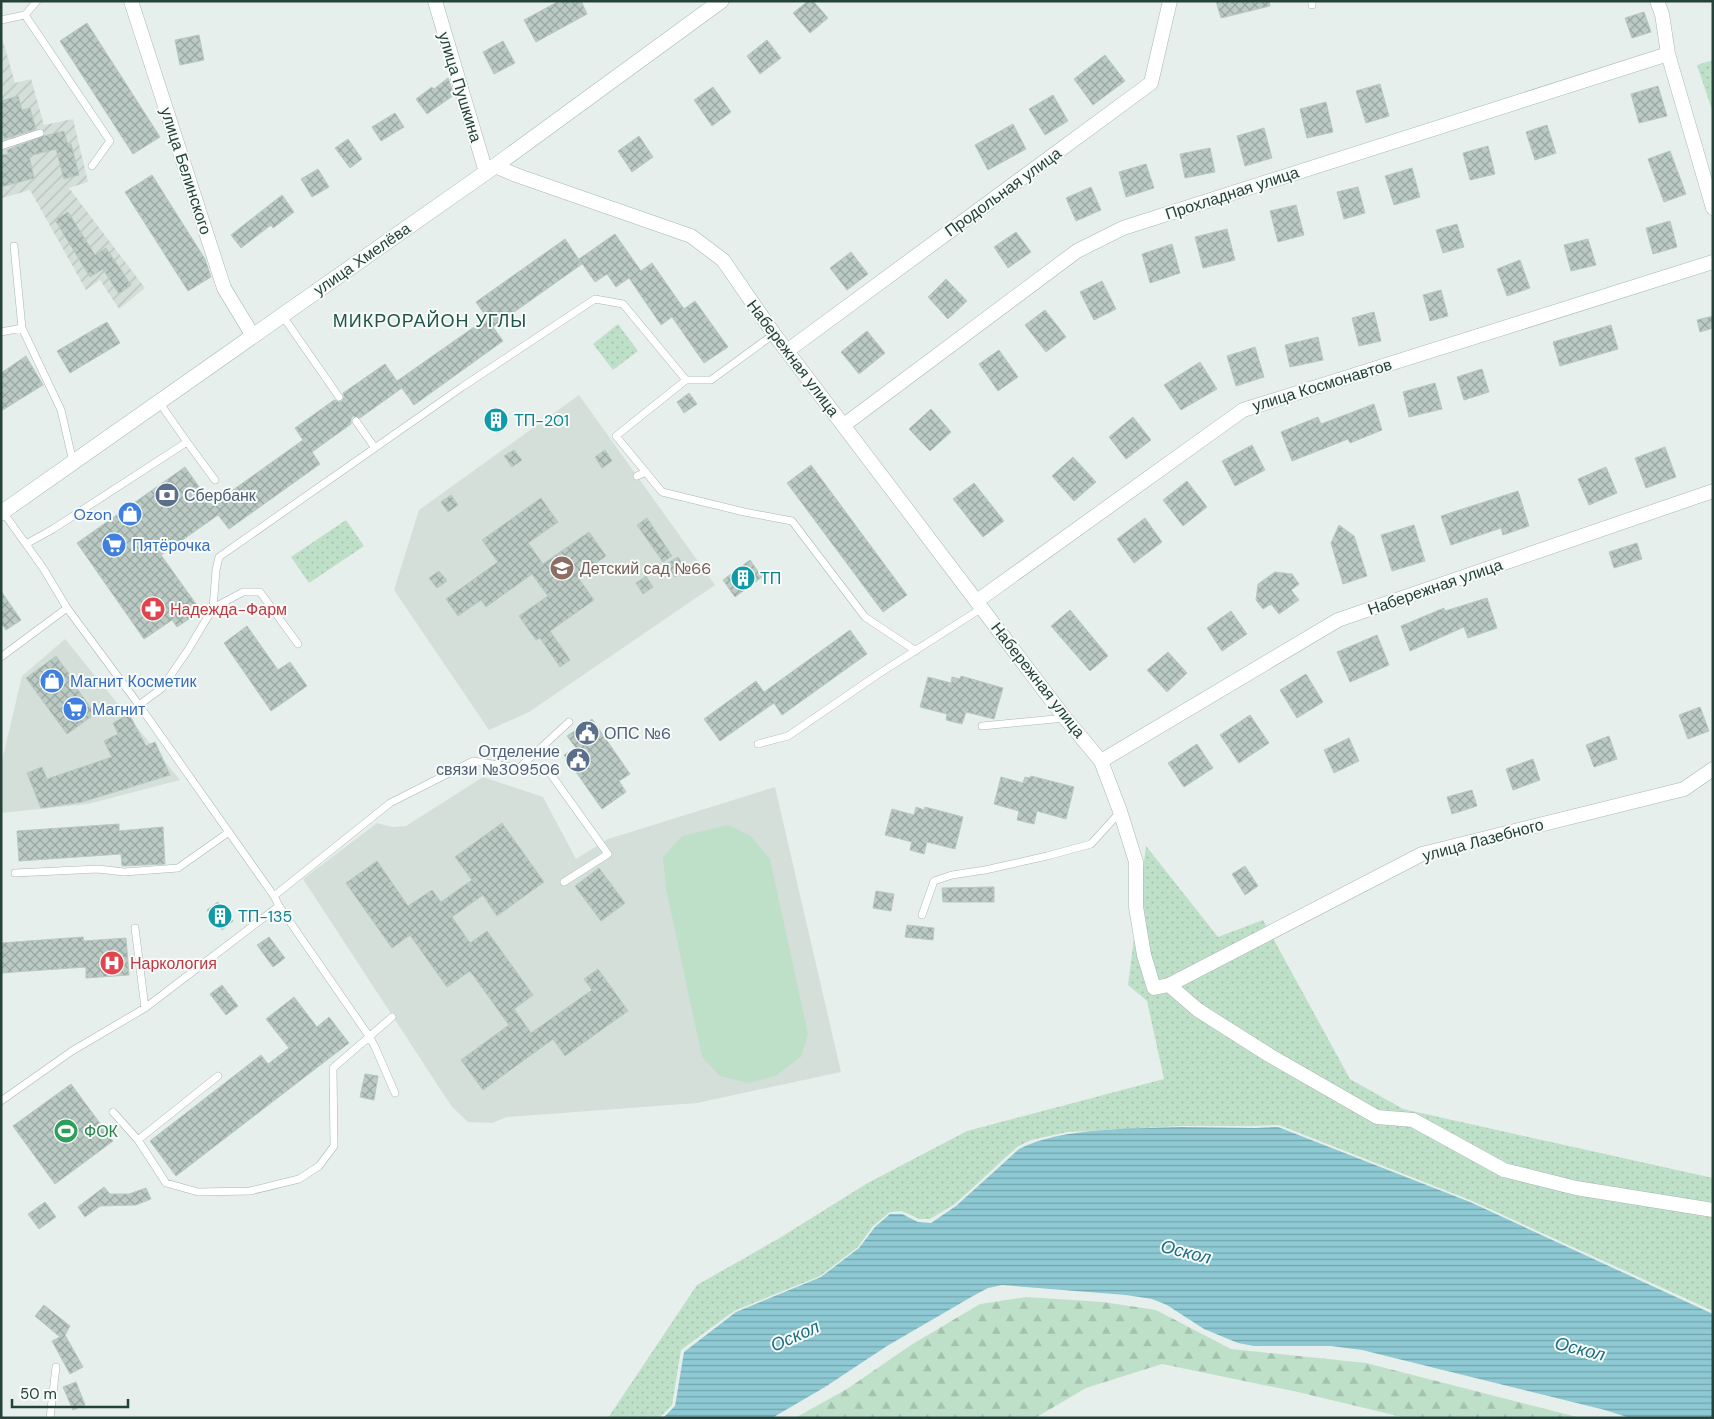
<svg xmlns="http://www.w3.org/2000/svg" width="1714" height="1419" viewBox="0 0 1714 1419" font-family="'DM Sans',sans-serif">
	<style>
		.built { fill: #d4dfda }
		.industrial { fill: url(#industrial-furrows) }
		.grass { fill: url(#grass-dots) }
		.forest { fill: url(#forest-firs) }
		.garden { fill: #bfe0c8 }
		.water { fill: url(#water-rules) }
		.building { fill: url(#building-cross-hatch); stroke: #b8c9c2 }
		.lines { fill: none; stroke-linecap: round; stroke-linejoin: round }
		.lane-casing { stroke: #a8b8b2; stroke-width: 8 }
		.street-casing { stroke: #a8b8b2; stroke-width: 15 }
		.secondary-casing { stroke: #a4bbb3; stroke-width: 16 }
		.lane { stroke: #fff; stroke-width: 7 }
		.street { stroke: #fff; stroke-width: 14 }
		.secondary { stroke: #fff; stroke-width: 15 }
		.labels { text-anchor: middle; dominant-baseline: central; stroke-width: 4; stroke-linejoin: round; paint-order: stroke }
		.street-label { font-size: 16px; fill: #24423a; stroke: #f7fbf9 }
		.culture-label { font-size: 16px; fill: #0d838f; stroke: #f7fbf9; text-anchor: start }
		.service-label { font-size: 16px; fill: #4e5e75; stroke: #f7fbf9; text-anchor: start }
		.shop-label { font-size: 16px; fill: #366cbe; stroke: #f7fbf9; text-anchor: start }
		.education-label { font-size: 16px; fill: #785e54; stroke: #f7fbf9; text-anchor: start }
		.health-label { font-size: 16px; fill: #be3a42; stroke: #f7fbf9; text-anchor: start }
		.leisure-label { font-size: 16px; fill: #27864d; stroke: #f7fbf9; text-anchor: start }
		.neighbourhood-label { font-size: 18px; letter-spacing: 1px; fill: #1f5548; stroke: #f7fbf9 }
		.water-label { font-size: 18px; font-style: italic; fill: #1c6f80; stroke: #f7fbf9 }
	</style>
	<defs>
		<pattern id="industrial-furrows" width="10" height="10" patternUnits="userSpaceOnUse" patternTransform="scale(1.25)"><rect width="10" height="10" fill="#d4dfda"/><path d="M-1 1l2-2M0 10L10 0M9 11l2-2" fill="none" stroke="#b6c1bc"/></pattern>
		<pattern id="grass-dots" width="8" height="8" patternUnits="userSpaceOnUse" patternTransform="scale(1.25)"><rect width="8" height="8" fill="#bfe0c8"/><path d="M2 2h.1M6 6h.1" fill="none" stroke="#a4c1ad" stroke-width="1.8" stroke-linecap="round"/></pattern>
		<pattern id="forest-firs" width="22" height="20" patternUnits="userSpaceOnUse" patternTransform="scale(1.25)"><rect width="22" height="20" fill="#bfe0c8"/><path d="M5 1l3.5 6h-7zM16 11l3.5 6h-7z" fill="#a4c1ad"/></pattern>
		<pattern id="water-rules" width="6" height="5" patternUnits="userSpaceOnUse" patternTransform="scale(1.25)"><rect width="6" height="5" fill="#8ec9d4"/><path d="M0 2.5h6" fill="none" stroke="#74a5ad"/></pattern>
		<pattern id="building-cross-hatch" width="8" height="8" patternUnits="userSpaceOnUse" patternTransform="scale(1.25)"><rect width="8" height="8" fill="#bbcac4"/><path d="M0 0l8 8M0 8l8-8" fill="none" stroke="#98a6a0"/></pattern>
	</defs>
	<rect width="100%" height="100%" fill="#e6efeb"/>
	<path class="built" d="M579,395L715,585L529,712L489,730L394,590L419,510Z
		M65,639L180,780L88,804L1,813V765L22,676Z
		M483,777L543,797L576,859L608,839L775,787L841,1072L697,1103L507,1117L492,1123L468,1122L452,1107L303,879L377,823L392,827L406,826Z"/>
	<path class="industrial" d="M1,34L15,83L31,79L44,125L73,119L88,182L69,188L145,288L119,309L100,280L86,290L30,190L2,198Z"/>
	<path class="grass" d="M1713,60V113L1697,65Z
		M618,324L638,351L613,370L593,344Z
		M346,520L364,546L309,583L291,557Z
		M1146,846L1218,937L1263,920L1350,1079L1403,1109L1713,1178V1311L1470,1200L1279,1125L1253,1126H1181L1067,1132L1031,1140L1017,1147L955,1204L930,1219H919L902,1211L890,1212L873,1226L858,1247L820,1276L734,1311L681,1350L672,1405L659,1418H608L697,1285L778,1239L866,1184L967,1131L1164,1079L1147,1001L1128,985Z"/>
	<path class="forest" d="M1026,1297L1103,1302L1156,1310L1231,1349L1366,1363L1581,1418H1406L1298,1392L1162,1364L1086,1388L1035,1418H795L847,1389L911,1345L980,1304Z"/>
	<path class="garden" d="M728,825L751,836L770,859L808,1034L801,1057L775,1076L749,1083L720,1076L702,1057L666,888L663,857L682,836Z"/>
	<path class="water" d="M1180,1127L1255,1128L1278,1127L1470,1202L1713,1314V1418H1630L1605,1410L1362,1350L1331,1346H1254L1238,1343L1204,1329L1167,1305L1152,1299L1126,1295L1002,1285L988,1288L973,1296L887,1346L825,1387L772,1418H663L675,1406L684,1352L736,1312L821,1277L859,1248L875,1227L890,1214H902L918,1222L931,1223L956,1206L1019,1149C1062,1127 1132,1129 1180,1127Z"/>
	<path class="building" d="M559,1H581L587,14L536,42L524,20Z
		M808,1H813L828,18L810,33L793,13Z
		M1216,1H1269L1270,6L1221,18Z
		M1644,12L1651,32L1632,38L1625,18Z
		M87,23L160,137L133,154L60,41Z
		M199,35L204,60L180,65L175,40Z
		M767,40L781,58L760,74L747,56Z
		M503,41L515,63L494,74L483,52Z
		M1105,55L1125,81L1093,105L1074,79Z
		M448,78L454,95L427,114L416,99L432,87L434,89Z
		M1380,84L1389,116L1366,123L1356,91Z
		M1658,86L1667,116L1639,123L1631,94Z
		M713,87L731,112L712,126L694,100Z
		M1053,95L1068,121L1045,135L1029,109Z
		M18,96L22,110L30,108L36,129L4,139L1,129V101Z
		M1326,102L1333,132L1307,138L1300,109Z
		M395,113L404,127L381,141L372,127Z
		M1013,124L1026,149L988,170L975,145Z
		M1547,125L1556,153L1535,160L1526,132Z
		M1264,128L1272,158L1245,166L1237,136Z
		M64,131L68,145L71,144L79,175L64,179L56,149L29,156L34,178L1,187V155L8,154L7,150L44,136Z
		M639,136L653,157L632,172L618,151Z
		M348,139L362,159L350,168L335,148Z
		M1488,146L1495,174L1470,180L1463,153Z
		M1210,148L1215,172L1185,178L1180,154Z
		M1670,151L1686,194L1664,202L1648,159Z
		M1146,164L1154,188L1126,197L1119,172Z
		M1412,168L1420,197L1394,205L1385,176Z
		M318,169L329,187L312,197L301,179Z
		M152,175L205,259L211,277L188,291L125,192Z
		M1091,187L1101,210L1076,221L1066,198Z
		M1358,187L1365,213L1344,219L1337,192Z
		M282,195L294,212L273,228L271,225L241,248L231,235Z
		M1296,205L1304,235L1278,242L1270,211Z
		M68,212L95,255L106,248L131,285L119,294L103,269L90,277L55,220Z
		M1670,221L1677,247L1653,254L1646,228Z
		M1457,224L1464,247L1443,253L1436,230Z
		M1227,229L1235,260L1203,268L1195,237Z
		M1016,232L1031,252L1008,268L994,247Z
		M615,234L641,271L652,263L684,309L695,301L728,347L704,363L672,317L661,325L629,278L616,287L607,274L595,282L579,259Z
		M565,239L582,264L493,327L503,341L414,405L401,387L402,388L360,418L353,416L351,419V424L312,452L320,464L229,529L218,515L161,555L201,611L177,627L172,620L144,639L77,543L185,467L212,505L303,440L295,428L334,400L339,402L342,401L344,397L343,393L385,364L397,381L487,318L476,302Z
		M1588,239L1596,265L1571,271L1564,245Z
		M1172,244L1180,273L1150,283L1142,254Z
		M851,252L868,274L847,290L830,268Z
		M1520,260L1530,288L1507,296L1497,269Z
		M946,279L967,301L948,319L928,297Z
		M1102,281L1116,309L1094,320L1080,292Z
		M1441,290L1448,316L1430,321L1423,295Z
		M1045,310L1066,337L1046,352L1025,325Z
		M1374,312L1381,341L1359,346L1352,318Z
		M1713,316V328L1700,332L1697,320Z
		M107,322L120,343L70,373L57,351Z
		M1611,325L1618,349L1560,366L1553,342Z
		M867,331L885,353L859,374L841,352Z
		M1318,337L1323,360L1290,367L1285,345Z
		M1255,347L1264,377L1236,386L1227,356Z
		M999,350L1018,377L998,391L979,364Z
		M26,356L43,385L1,411V373Z
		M1200,362L1217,389L1181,410L1164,385Z
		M1482,369L1489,392L1464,400L1457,377Z
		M1435,383L1442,409L1409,417L1403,392Z
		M689,393L697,404L684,413L677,402Z
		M1374,404L1382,430L1350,443L1348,439L1292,461L1281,432L1318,417L1321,424Z
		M495,407L508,425L497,433L484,416Z
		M931,409L951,432L930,451L909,429Z
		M1133,417L1151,440L1126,459L1109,437Z
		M1252,445L1265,470L1235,486L1222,461Z
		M1665,447L1676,477L1646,488L1635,458Z
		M514,450L522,460L512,467L504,456Z
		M605,450L612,461L602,468L595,457Z
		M1073,457L1096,482L1074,501L1052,476Z
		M811,465L907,595L883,612L787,483Z
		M1606,467L1617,493L1589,505L1578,479Z
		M1187,481L1207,507L1183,526L1163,500Z
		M974,483L1004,521L983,537L953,499Z
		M1518,491L1529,526L1503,535L1501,528L1451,545L1441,516Z
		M451,495L458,505L448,512L441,502Z
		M541,498L558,522L528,543L543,564L589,532L606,556L577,576L594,600L550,631L570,660L560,667L540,638L536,640L519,616L548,596L532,574L486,607L481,600L458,616L446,599L498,562L482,540Z
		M647,518L672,556L663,562L637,525Z
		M1145,518L1162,542L1134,563L1117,539Z
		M1339,525L1354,536L1367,576L1343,584L1331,543Z
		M1414,525L1425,561L1392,571L1381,535Z
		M1637,543L1642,559L1614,568L1609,552Z
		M678,557L686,569L675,577L666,564Z
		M750,560L762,577L735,597L723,580Z
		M439,571L447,581L437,588L429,578Z
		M1275,572L1292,574L1299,584L1291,590L1299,600L1279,614L1271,604L1263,609L1256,600L1258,584Z
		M646,576L653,587L643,594L636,583Z
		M1,591L21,620L6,630L1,623Z
		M1487,598L1497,628L1468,638L1464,627L1410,651L1401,626L1444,608L1445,611Z
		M1070,610L1108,656L1090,671L1051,626Z
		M1231,611L1247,634L1222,651L1207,628Z
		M247,626L278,670L290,662L307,686L271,711L224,643Z
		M850,630L867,654L782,715L774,703L720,741L704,719L756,681L764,692Z
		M1377,635L1389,665L1350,682L1337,652Z
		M1168,652L1187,673L1167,692L1147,670Z
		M56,656L72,678L71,680L95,714L67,734L26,678Z
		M1306,674L1323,702L1297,718L1280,690Z
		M961,676L1003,688L994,719L966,712L962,724L946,720L947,714L920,707L928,677L951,683L952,677L960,679Z
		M1700,707L1709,731L1688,739L1679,715Z
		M129,714L146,746L155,742L170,775L82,802L41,808L27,773L42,767L47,779L112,757L104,741L118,734L113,723Z
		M1250,715L1269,743L1239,763L1220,735Z
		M592,719L630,774L619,781L626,792L602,809L564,755L576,748L567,736Z
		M1609,736L1617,759L1594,767L1586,745Z
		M1349,738L1359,761L1334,773L1324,750Z
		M1197,744L1213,768L1184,787L1168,763Z
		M1533,759L1540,780L1513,790L1506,769Z
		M1031,776L1074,787L1066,819L1037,811L1034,824L1017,820L1019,811L994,804L1001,777L1023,783L1025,777L1030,778Z
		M1472,790L1477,806L1452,814L1447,797Z
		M916,807L924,810L925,807L963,817L955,849L927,842L924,854L910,850L912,842L885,835L892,809L914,815Z
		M502,823L544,882L497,916L483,895L452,917L470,943L487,931L533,995L514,1009L531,1033L592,990L584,979L598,969L628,1011L565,1056L553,1039L483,1090L461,1060L509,1025L470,971L447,987L410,935L392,948L346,883L377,861L408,906L432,890L441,902L472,880L455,857Z
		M119,824V831L163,827L165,864L122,866L121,854L19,861L17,831Z
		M1245,866L1258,886L1245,895L1232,874Z
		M599,868L625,903L601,921L575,886Z
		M994,887V902H943L942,888Z
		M876,891L894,894L891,911L873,908Z
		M218,902L233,921L222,930L207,910Z
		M907,925L934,928L933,940L905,937Z
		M83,937L84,941L126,938L129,975L86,978V967L1,973V943Z
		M269,937L285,958L273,967L257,945Z
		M222,985L238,1006L226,1015L210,994Z
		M294,997L317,1027L329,1017L349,1043L176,1176L150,1141L261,1055L268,1064L289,1048L266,1019Z
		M365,1074L378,1076L374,1100L360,1097Z
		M71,1084L113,1141L55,1184L13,1126Z
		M104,1187L110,1194H129L146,1188L151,1199L136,1205L100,1206L85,1217L78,1207Z
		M45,1202L56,1217L39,1229L28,1214Z
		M44,1305L70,1326L65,1335L83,1367L70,1374L52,1341L60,1337L35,1316Z
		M76,1382L85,1405L73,1410L63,1387Z"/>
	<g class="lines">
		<defs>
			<path id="lane" d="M37,1L25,15L110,141L92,166
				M1312,1V5
				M1,20L25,15
				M1,146L40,133
				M14,246L22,328L61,410L73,462
				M282,315L339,397
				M1,332L22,328
				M686,380H711L774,334
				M356,421L375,448
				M187,442L215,480
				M637,476L646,472
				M3,512L43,568L67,608L139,705L274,896L279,906L369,1036L375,1047L395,1093
				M26,544L53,529L187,442L159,402
				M213,608L243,592H260L298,644
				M1,657L67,608
				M139,705L162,688L188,650L213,608L216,570L219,557L462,387L595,299L623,304L686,380L616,436L662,492L744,512L792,521L865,617L916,651
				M982,726L1065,718
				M758,744L788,736L877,675L982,608
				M519,768L569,722
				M15,873L98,869L124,872L178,868L229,832
				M274,896L390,803L473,761L550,773L608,854L564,882
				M922,915L934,881L952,875L985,870L1047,856L1091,844L1120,812
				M135,928L145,1008
				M1,1101L72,1051L145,1008L279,906
				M113,1112L138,1140L166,1183L198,1192L250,1191L299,1179L319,1166L334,1146L333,1068L392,1017
				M138,1140L218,1076
				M50,1418L56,1367"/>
			<path id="street" d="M131,1L224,288L253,336
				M435,1L486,172
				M1657,1L1662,14L1668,54L1713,208
				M495,166L516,175L691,236L723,260L774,334L1065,718L1101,761L1120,811L1136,862V907L1144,955L1154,988L1169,985L1422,854L1684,789L1713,769
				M787,351L1151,83L1170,1
				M844,425L1077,251L1123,228L1668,54
				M977,601L1243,410L1713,262
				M1101,761L1338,620L1713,491
				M1169,985L1198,1010L1269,1055L1377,1117L1413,1120L1504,1170L1576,1188L1713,1210"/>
			<path id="secondary" d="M1,513L495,166L721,1"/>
		</defs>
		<use href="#lane" class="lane-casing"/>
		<use href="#street" class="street-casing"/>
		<use href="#secondary" class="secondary-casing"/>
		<use href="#lane" class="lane"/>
		<use href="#street" class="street"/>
		<use href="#secondary" class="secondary"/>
	</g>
	<defs>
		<symbol id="building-disc" viewBox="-11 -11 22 22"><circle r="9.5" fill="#0f9aa8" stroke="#f7fbf9"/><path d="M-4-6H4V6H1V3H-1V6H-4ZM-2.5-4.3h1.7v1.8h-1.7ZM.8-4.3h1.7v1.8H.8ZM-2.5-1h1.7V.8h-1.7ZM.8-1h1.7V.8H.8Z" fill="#fff"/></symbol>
		<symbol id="bank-disc" viewBox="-11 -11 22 22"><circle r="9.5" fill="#5c6f8a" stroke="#f7fbf9"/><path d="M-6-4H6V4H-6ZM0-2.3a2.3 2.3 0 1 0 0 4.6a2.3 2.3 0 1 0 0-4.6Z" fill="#fff"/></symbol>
		<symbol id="shop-disc" viewBox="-11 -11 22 22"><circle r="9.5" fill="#3f7fe0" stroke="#f7fbf9"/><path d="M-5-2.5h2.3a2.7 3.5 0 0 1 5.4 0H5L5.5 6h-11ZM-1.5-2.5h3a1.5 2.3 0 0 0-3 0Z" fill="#fff"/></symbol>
		<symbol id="supermarket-disc" viewBox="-11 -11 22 22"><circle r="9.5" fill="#3f7fe0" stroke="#f7fbf9"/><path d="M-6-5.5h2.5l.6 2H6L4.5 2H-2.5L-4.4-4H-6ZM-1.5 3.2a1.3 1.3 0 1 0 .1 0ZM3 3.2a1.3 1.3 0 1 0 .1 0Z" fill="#fff"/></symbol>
		<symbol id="school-disc" viewBox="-11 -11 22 22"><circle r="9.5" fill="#8d6e63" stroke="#f7fbf9"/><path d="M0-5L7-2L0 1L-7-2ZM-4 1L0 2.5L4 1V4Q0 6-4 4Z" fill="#fff"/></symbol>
		<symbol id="pharmacy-disc" viewBox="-11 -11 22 22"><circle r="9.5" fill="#e0444e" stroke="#f7fbf9"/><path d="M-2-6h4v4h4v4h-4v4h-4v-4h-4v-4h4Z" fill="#fff"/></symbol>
		<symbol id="civic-disc" viewBox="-11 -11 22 22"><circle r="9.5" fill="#5c6f8a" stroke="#f7fbf9"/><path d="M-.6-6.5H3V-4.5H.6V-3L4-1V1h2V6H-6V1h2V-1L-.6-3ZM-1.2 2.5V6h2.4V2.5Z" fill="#fff"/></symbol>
		<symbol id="hospital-disc" viewBox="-11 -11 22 22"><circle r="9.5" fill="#e0444e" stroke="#f7fbf9"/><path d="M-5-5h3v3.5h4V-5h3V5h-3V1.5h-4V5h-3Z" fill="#fff"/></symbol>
		<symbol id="stadium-disc" viewBox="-11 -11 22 22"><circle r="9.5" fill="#2e9e5b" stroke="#f7fbf9"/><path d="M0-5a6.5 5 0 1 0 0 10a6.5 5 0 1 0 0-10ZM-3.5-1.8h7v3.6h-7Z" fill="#fff"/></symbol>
	</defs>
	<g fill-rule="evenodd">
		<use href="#building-disc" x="482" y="406" width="28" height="28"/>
		<use href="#bank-disc" x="153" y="481" width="28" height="28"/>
		<use href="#shop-disc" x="116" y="500" width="28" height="28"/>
		<use href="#supermarket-disc" x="100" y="531" width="28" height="28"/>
		<use href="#school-disc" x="548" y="554" width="28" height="28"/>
		<use href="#building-disc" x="729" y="564" width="28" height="28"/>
		<use href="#pharmacy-disc" x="139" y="595" width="28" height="28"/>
		<use href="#shop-disc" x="38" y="667" width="28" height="28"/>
		<use href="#supermarket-disc" x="61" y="695" width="28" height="28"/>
		<use href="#civic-disc" x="573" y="719" width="28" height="28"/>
		<use href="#civic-disc" x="564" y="746" width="28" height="28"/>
		<use href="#building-disc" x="206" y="902" width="28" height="28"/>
		<use href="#hospital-disc" x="98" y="949" width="28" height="28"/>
		<use href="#stadium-disc" x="52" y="1117" width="28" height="28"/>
	</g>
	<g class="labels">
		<g class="street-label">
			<text transform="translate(460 87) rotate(73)">улица Пушкина</text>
			<text transform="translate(186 171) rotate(72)">улица Белинского</text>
			<text transform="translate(1003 192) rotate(-36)">Продольная улица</text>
			<text transform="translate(1232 193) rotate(-18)">Прохладная улица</text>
			<text transform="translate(362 259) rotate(-35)">улица Хмелёва</text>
			<text transform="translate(793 358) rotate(53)">Набережная улица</text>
			<text transform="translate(1322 385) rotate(-17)">улица Космонавтов</text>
			<text transform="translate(1435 587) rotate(-19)">Набережная улица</text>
			<text transform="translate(1038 680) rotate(52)">Набережная улица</text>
			<text transform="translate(1483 840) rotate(-15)">улица Лазебного</text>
		</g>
		<g class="culture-label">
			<text x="514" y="420">ТП-201</text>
			<text x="760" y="578">ТП</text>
			<text x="238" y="916">ТП-135</text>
		</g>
		<g class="service-label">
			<text x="184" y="495">Сбербанк</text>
			<text x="604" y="733">ОПС №6</text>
			<text x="560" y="751" text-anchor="end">Отделение<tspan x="560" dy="18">связи №309506</tspan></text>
		</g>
		<g class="shop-label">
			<text x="112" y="514" text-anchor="end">Ozon</text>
			<text x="132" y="545">Пятёрочка</text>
			<text x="70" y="681">Магнит Косметик</text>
			<text x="92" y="709">Магнит</text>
		</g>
		<g class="education-label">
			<text x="580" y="568">Детский сад №66</text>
		</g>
		<g class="health-label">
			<text x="170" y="609">Надежда-Фарм</text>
			<text x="130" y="963">Наркология</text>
		</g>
		<g class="leisure-label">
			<text x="84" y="1131">ФОК</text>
		</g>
		<g class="neighbourhood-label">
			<text x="430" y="321">МИКРОРАЙОН УГЛЫ</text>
		</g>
		<g class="water-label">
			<text transform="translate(1186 1252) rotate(14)">Оскол</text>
			<text transform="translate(795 1336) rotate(-24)">Оскол</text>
			<text transform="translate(1580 1349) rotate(14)">Оскол</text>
		</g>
	</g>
	<rect width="1714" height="1419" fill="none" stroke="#24423a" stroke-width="5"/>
	<path d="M12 1399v8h116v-8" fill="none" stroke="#24423a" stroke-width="2.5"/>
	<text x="20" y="1399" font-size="15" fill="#24423a" stroke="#f7fbf9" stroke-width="4" paint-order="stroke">50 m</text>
</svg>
